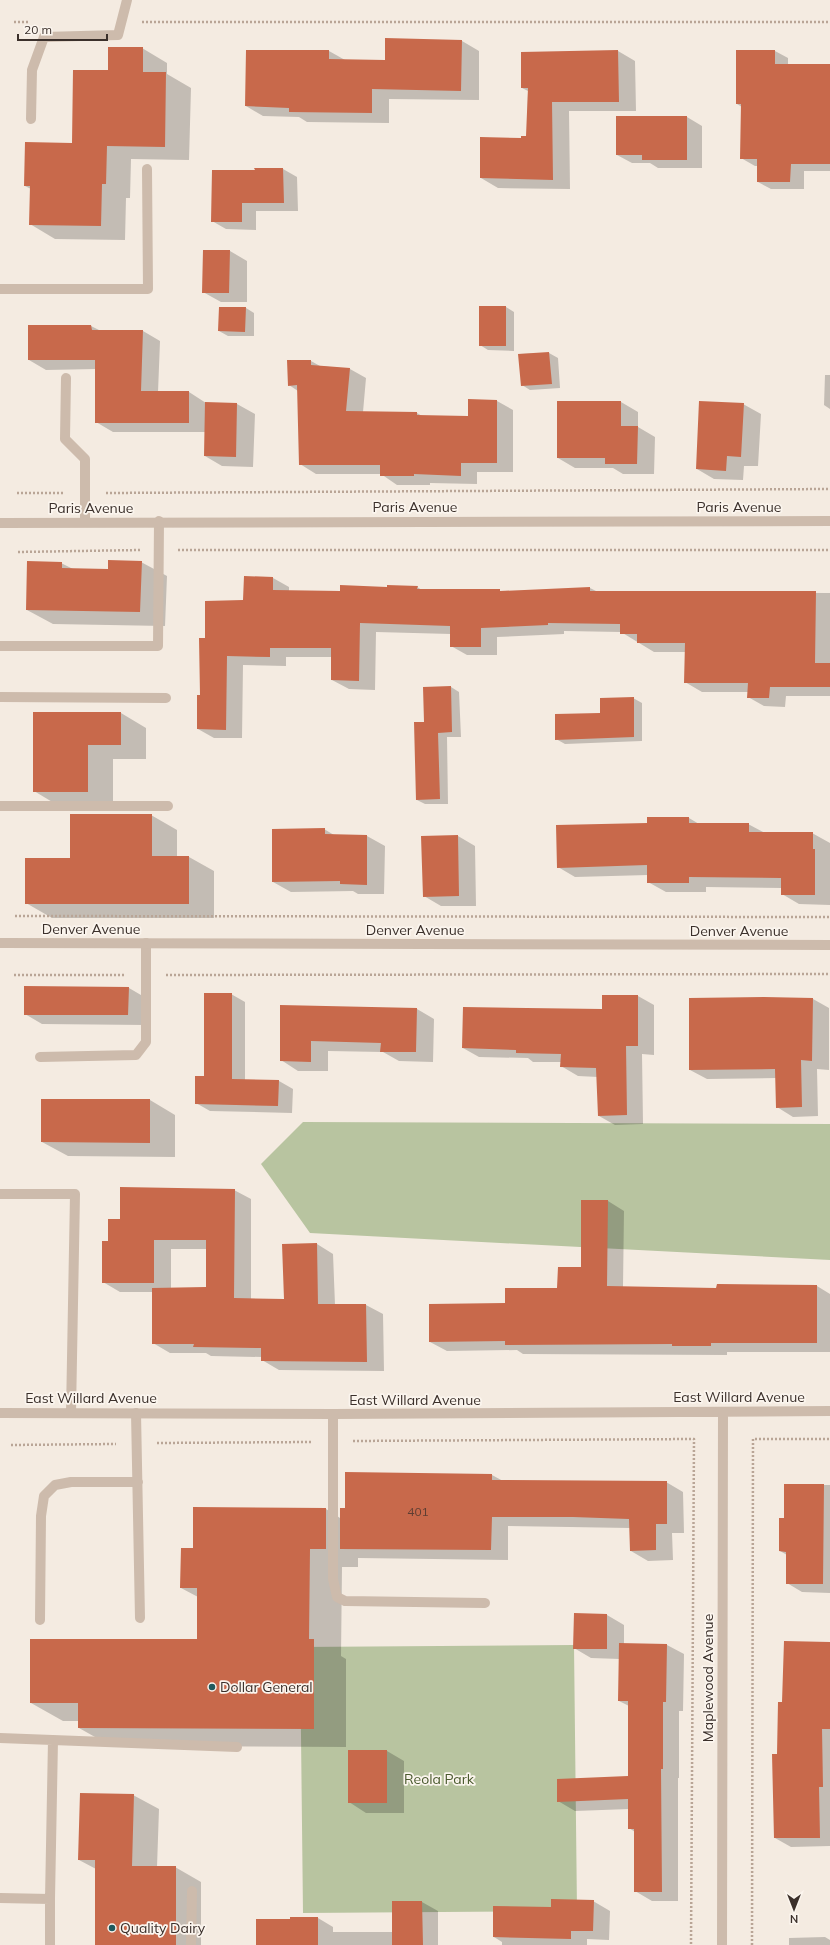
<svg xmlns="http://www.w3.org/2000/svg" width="830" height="1945" viewBox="0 0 830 1945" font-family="Mulish,sans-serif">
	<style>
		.green { fill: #b8c4a0 }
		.shadow { fill: #0003; fill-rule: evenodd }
		.building { fill: #c8694b }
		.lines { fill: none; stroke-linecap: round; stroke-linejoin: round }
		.path { stroke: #b9a596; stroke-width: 2.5; stroke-dasharray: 2 2; stroke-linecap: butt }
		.lane { stroke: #cdbbac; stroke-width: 10 }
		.street { stroke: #cdbbac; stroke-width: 10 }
		.poi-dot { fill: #1f5a5e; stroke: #fbf5ee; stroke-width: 1.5 }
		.labels { text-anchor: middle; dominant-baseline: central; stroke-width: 3.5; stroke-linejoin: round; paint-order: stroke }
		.number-label { font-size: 12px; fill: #5e3e33 }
		.street-label { font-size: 14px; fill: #3b302b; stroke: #fbf5ee }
		.poi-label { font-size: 14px; fill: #3b302b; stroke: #fbf5ee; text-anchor: start }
		.park-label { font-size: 14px; fill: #4a5a2e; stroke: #fbf5ee }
	</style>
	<rect width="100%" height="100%" fill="#f4ebe1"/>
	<path class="green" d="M303,1122L830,1124V1260L310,1233L261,1164Z
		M574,1645L577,1911L303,1913L300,1647Z"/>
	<path class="shadow" d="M462,41L479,51V100L389,99V123L307,122L299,117L263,116L246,106L247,51H329L345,60L386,61Z
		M142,48L167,63V74L191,88L189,160L131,159L130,198H126L125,240L55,239L30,224L31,189L25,186L73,144L109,71Z
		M618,51L635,61L636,111H569L570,189L498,188L481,178L522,139L527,137L528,91L522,88V53Z
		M775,51L788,58V65H830V171H804V189H771L758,182V166H755L741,158L742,107L737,104Z
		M687,117L702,126V168H658L650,163H632L617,155Z
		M283,169L297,177L298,211H256V230L226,229L212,221L256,171Z
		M230,251L247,261V302H221L203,292Z
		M506,307L514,312V351L488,350L480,345Z
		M246,308L254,313V336H228L219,331Z
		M29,326H91L101,331H143L160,341L158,392H189L206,403L237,404L255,414L253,467L222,466L205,456V432H113L96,422V369L46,370L29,360Z
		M549,353L558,358L560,388L530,390L522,385L519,354Z
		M311,361L320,366L350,369L366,378L363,412L417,413L422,416L469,417V400L497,401L513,410V472H477V484L430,483V485H397L381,474H316L300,464L298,391L289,385Z
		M825,375H830V409L824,405Z
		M621,402L638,412V427L655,437L654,474H623L613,468H575L558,458Z
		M743,404L761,414L758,466H744L743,480L714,479L697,469Z
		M141,562L167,576L165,626L53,624L27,610L61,563L73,569L109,570Z
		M273,578L289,587V591L341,592L417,587L422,590H499L502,592L590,588L598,592L830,593V696H786L785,707L764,706L748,697V692H702L685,682L686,652H654L621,632L564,631V634L497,637V655H467L451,646V634L376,632L375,690L349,689L332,680V657H286V666L243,665L242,738H214L198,729L206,639L244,601Z
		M451,687L459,692L461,737H447L448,804H425L417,800L425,723Z
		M633,698L642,703V741L565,744L556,739Z
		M121,713L146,728V759H113V806H59L34,791Z
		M151,815L177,830V857H189L214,871V918H52L26,903L71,859Z
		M689,818L699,824H748L765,833H812L830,843V905L799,904L782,894V888L706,887V892H666L648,882V875L575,877L558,867L648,824Z
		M324,829L334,835L367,836L385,846L384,894H358L353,891L291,892L273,882Z
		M458,836L475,846L476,906H441L424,896Z
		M129,988L146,998V1025L42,1024L25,1014Z
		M231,994L245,1002V1080L279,1081L293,1089L292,1113L210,1111L196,1103Z
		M603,996H638L654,1005V1055L642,1054L643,1124L615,1125L599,1116L598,1077L578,1076L561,1066V1062H533L528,1058L479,1057L463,1048L603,1010Z
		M813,999L829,1008V1070L817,1069L818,1116L793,1117L777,1107L776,1078L707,1079L690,1070Z
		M281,1006L417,1009L434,1019L433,1062L399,1061L383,1052L328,1051V1071H298L281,1060Z
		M150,1100L175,1115V1157L68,1156L42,1142Z
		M234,1190L251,1199V1299L285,1300L317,1244L333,1254L335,1305H366L383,1314L384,1371L279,1370L262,1360V1357L211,1356L206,1353H170L153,1343V1292H120L103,1282L109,1242L121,1220ZM171,1249H207V1288H171Z
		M608,1201L624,1211L623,1287L717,1289L817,1286L830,1294V1352H727V1355L523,1354L517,1350L447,1351L430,1342L506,1304L558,1289L582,1268Z
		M492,1475L503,1481L666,1482L683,1492L684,1533H672L673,1560L648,1561L631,1551L630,1528L508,1526V1560L358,1558V1567H342L341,1656L346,1659V1747L111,1746L79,1728V1721H63L31,1703L198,1640V1597L181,1588L194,1549V1508L326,1509L340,1518Z
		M785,1485H830V1593L802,1592L787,1583V1555L780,1551L785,1519Z
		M607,1615L624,1625V1644L667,1645L684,1654L683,1711H679V1778H678V1901H652L635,1891V1832L629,1828V1809L575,1811L558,1801L629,1777V1706L619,1701L620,1659L591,1658L574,1648Z
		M830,1643V1846L791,1847L775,1838L778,1755L783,1703Z
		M387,1751L404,1761V1813H366L349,1802Z
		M133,1795L159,1809L157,1867H175L201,1882V1945H96V1869L79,1860Z
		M593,1901L610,1911L609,1940L587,1939V1945H502V1942L494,1937L552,1908Z
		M422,1902L438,1911V1945H257L318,1918L333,1927V1932H393Z
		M825,1937L830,1940V1945H789V1938Z"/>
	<path class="building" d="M385,38L462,40L461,91L372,89V113L289,112V108L245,106L246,50H329V59L385,60Z
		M108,47H143V72H166L165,147L107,146L106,184H102L101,226L29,225L30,186H24L25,142L72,143L73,70H108Z
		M618,50L619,102H552L553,180L480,178V137L521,138V136H526L528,88H521V52Z
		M736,50H775V64H830V164H791L790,182H757V159H740L741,104H736Z
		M616,116H687V160H642V155H616Z
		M254,168H283L284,203H242V222H211L212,170H255Z
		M203,250H230L229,293H202Z
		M479,306H506V346H479Z
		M219,307H246L245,332L218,331Z
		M28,325H91L92,330H143L141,391H189V423H95V360H28Z
		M549,352L552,384L521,386L518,354Z
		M287,360H311V365L350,368L346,411L417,412V415L468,416V399L497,400V463H461V476L414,474V476H380V465H299L297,385L288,386Z
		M557,401H621V426H638L637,464H605V458H557Z
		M699,401L744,403L741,457L727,456L726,471L696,469Z
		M205,402L237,403L236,457L204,456Z
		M108,560L142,561L140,612L26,610L27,561L62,562V568L108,569Z
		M244,576L273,577V590L340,591V585L387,587V585L418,586L417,589H500V591L590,587V591H816L815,663H830V687H770L769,698H747L748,683H684L685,643H637V634H620V624L548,623V625L481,628V647H450V626L360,623L359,681L331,680V648H270V657L227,656L226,730L197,729V695H200L199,638H205V601L243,600Z
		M451,686L452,732L438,733L440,799L416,800L414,722H424L423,687Z
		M634,697V737L555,740V714L600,713V698Z
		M33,712H121V745H88V792H33Z
		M70,814H152V856H189V904H25V858H70Z
		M647,817H689V823H749V832H813V849H815V895H781V878L689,877V883H647V865L557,868L556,825L647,823Z
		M325,828V834L367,835V885L340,884V881L272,882V829Z
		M458,835L459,896L423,897L421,836Z
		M24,986L129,987L128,1015H24Z
		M204,993H232V1079L279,1080L278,1106L195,1104V1076H204Z
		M602,995H638V1046H626L627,1115L598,1116L596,1068L560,1067L561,1054L516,1053V1050L462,1048L463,1007L602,1009Z
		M764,997L813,998L812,1061L801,1060L802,1107L776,1108L775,1069L689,1070V998Z
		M280,1005L417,1008L416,1052H380L381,1043L311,1041V1062L280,1061Z
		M41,1099H150V1143L41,1142Z
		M120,1187L235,1189L234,1298L284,1299L282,1244L317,1243L318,1304H366L367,1362L261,1361V1348L193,1347L194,1344H152V1288L206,1287V1240H154V1283H102V1241H108V1219H120Z
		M581,1200H608L607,1286L716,1288L717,1284L817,1285V1343H711V1346H672V1344L505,1345V1341L429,1342V1304L505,1303V1288H557L558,1267H581Z
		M345,1472L492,1474V1480L667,1481V1524H656V1550L630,1551L629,1519L573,1517H492L491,1550L340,1549V1508H345Z
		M784,1484H824L823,1584H786V1552L779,1551V1518H784Z
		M193,1507L326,1508V1549H310L309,1639H314V1729L78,1728V1703H30V1639H197V1588H180L181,1548H193Z
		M574,1613L607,1614V1649H573Z
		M784,1641L830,1642V1729H822L823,1787H819L820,1838H774L772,1754H777L778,1702H782Z
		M619,1643L667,1644L666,1702H663V1769H661L662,1892H634V1829H628V1799L557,1802V1779L628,1776V1701H618Z
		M348,1750H387V1803H348Z
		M80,1793L134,1794L132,1866H176V1945H95V1860H78Z
		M551,1899L594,1900L593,1931H571V1939L493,1937V1906L551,1907Z
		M392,1901H422L423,1945H392Z
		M290,1917H318V1945H256V1919H290Z"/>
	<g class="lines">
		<path class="path" d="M14,22H29
			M142,22H830
			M17,493H65
			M106,493L830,489
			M178,550H830
			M18,552L140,550
			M15,916L830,917
			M14,975H125
			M166,975L830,974
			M353,1441L694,1439L691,1945
			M157,1443L312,1442
			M11,1445L116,1444
			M752,1945L753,1439H830"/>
		<path class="lane" d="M31,119L32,70L44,37L118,35L127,0
			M0,289H148L147,169
			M66,378L65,439L85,459V521
			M0,646H158L159,521
			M0,697L166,698
			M0,806H168
			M40,1057L136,1055L146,1042V943
			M0,1194H75L71,1413
			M136,1413L140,1618
			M333,1414V1579L337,1597L345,1601L485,1603
			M40,1620L41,1516L44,1496L55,1485L71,1482H138
			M0,1738L237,1747
			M0,1898L50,1899V1945
			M50,1899L53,1740
			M191,1945L192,1891"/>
		<path class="street" d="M0,523L830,521
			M0,943L830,945
			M0,1413L333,1414L830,1411
			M722,1945L723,1412"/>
	</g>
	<g class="poi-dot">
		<circle cx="212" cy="1687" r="4"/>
		<circle cx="112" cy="1928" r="4"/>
	</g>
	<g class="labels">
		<g class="number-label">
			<text x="418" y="1511">401</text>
		</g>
		<g class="street-label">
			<text x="415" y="507">Paris Avenue</text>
			<text x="739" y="507">Paris Avenue</text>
			<text x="91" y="508">Paris Avenue</text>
			<text x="91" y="929">Denver Avenue</text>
			<text x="415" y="930">Denver Avenue</text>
			<text x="739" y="931">Denver Avenue</text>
			<text x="739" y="1397">East Willard Avenue</text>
			<text x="91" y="1398">East Willard Avenue</text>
			<text x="415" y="1400">East Willard Avenue</text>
			<text transform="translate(708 1678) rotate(-90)">Maplewood Avenue</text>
		</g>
		<g class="poi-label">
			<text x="220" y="1687">Dollar General</text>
			<text x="120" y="1928">Quality Dairy</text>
		</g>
		<g class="park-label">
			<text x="439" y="1779">Reola Park</text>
		</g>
	</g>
	<g transform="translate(794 1909) rotate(180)" stroke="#fbf5ee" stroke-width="3" paint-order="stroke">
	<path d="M0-3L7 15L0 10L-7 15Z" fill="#3b302b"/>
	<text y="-6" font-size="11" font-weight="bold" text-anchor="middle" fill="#3b302b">N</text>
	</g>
	<path d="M18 34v6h89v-6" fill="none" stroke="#3b302b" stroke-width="2"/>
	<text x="24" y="34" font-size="12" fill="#3b302b" stroke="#fbf5ee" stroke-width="3" paint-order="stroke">20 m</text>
</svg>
